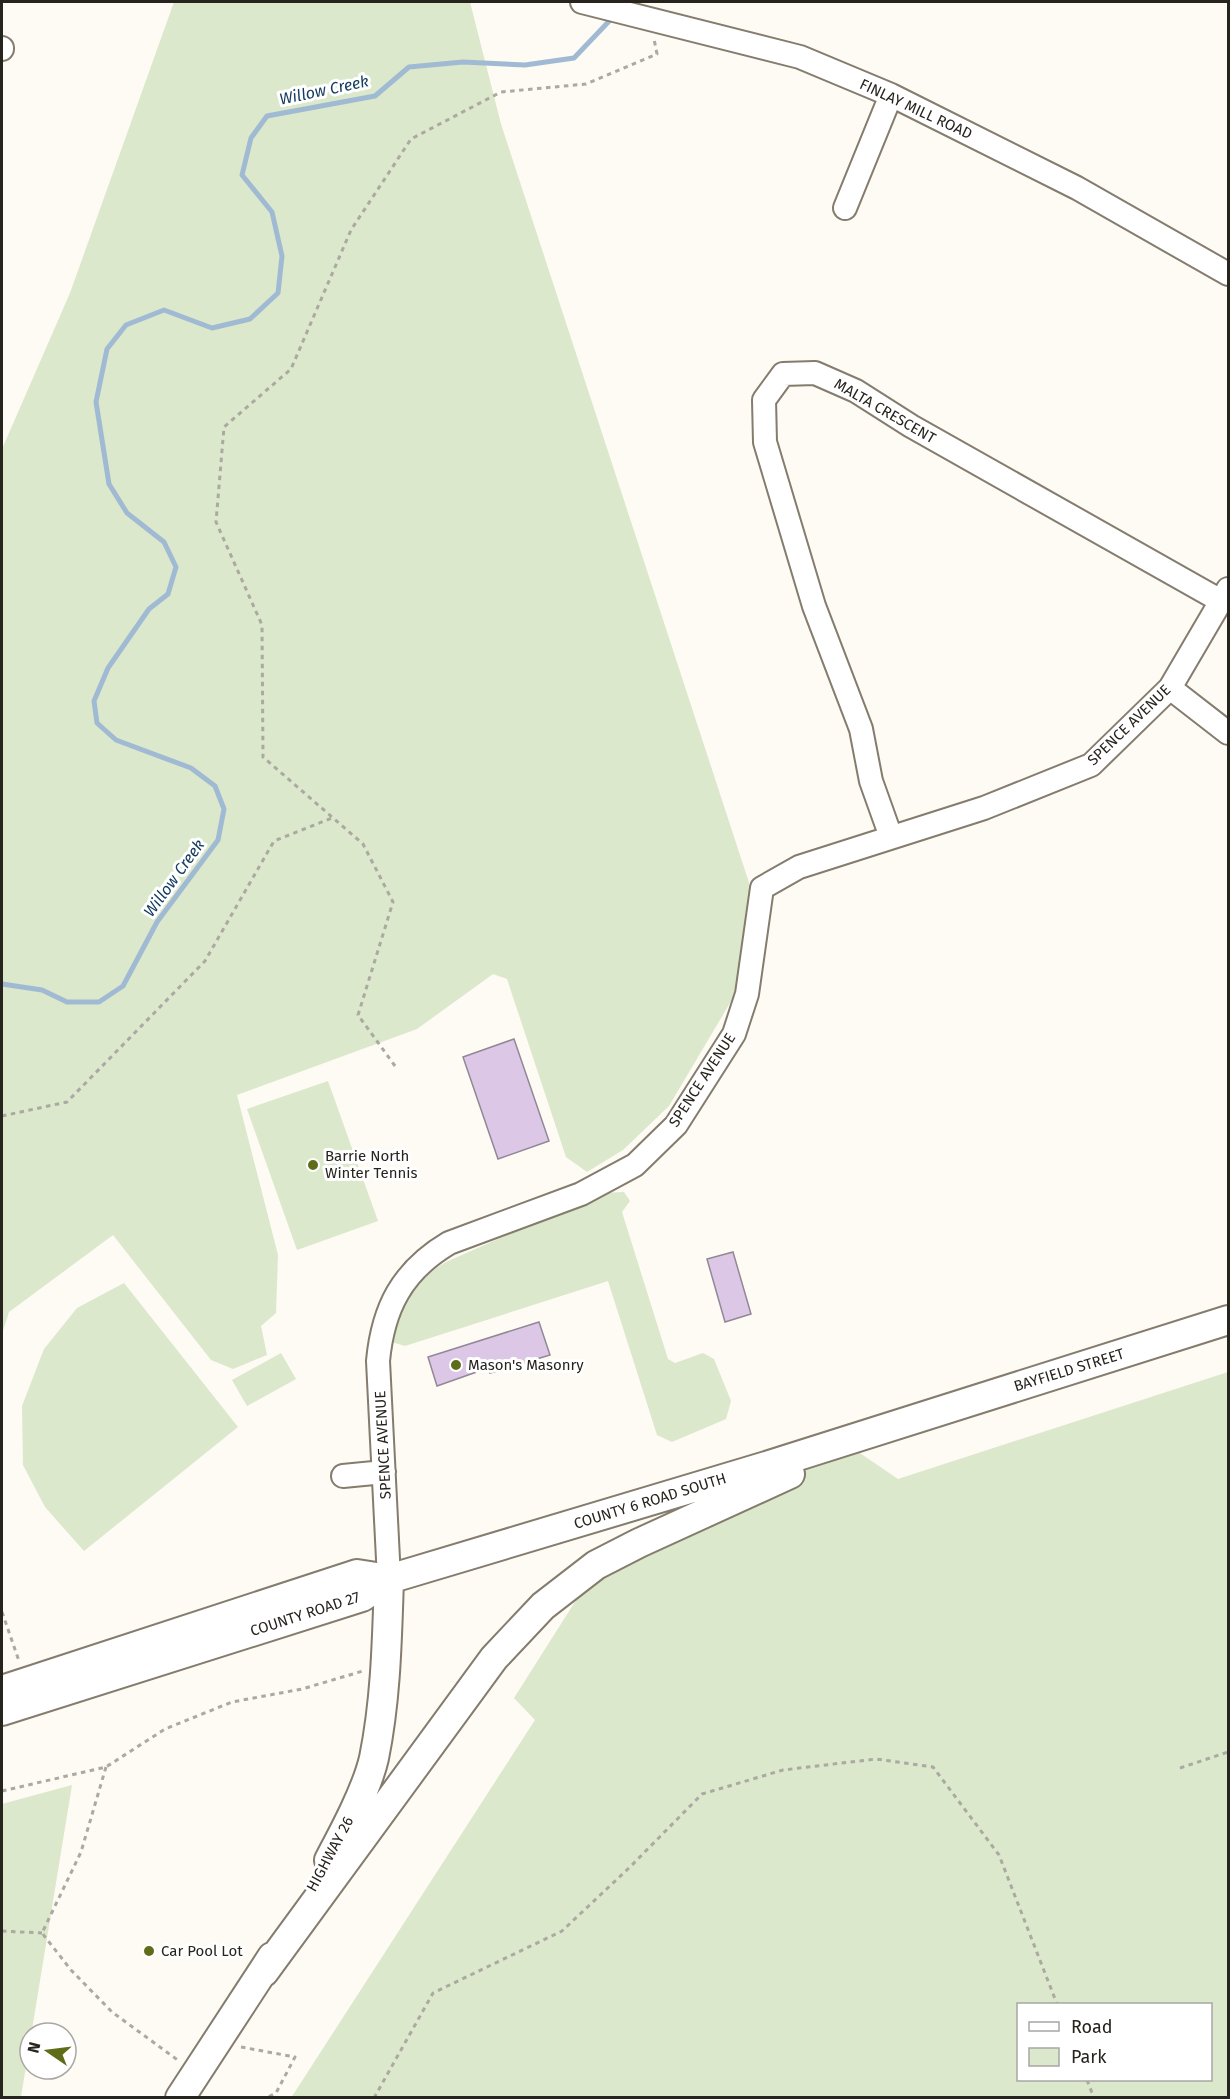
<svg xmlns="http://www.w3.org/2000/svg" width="1230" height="2099" viewBox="0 0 1230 2099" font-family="'Fira Sans',sans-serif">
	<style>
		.green { fill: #dbe8cb; fill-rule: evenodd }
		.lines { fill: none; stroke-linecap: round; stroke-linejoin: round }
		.stream { stroke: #a1bad3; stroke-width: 5 }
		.building { fill: #dcc8e6; stroke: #918896; stroke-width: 1.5 }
		.minor-casing { stroke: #847c6d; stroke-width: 26 }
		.major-casing { stroke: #847c6d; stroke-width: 32 }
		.path { stroke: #aca8a2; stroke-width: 3; stroke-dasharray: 4.5 4.5; stroke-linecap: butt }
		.minor { stroke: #fff; stroke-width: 22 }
		.major { stroke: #fff; stroke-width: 28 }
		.poi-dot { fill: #5f6d18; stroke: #fff; stroke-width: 2 }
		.labels { text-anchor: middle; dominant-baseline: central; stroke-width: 6; stroke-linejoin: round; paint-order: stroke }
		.street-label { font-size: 15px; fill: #27241e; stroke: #fff }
		.poi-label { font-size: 15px; fill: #27241e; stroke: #fff; text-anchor: start }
		.water-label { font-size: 16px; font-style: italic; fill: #163d60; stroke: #fff }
	</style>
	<rect width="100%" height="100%" fill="#fefaf4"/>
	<path class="green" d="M174,2H470L501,124L755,901L740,986L669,1106L623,1150L587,1172L566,1157L507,979L493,974L417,1029L237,1095L278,1255L276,1313L261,1326L267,1355L233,1369L211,1360L113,1235L9,1312L2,1334V449L70,293Z
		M328,1081L378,1221L297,1250L247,1109Z
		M624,1192L630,1201L622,1212L668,1359L675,1363L703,1353L714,1359L731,1401L726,1419L672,1442L657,1435L608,1281L405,1346L392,1342C400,1304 413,1282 446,1262L603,1193Z
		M124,1283L238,1427L84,1551L45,1507L23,1465L22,1406L44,1349L77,1308Z
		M281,1353L296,1379L247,1406L232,1380Z
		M1228,1372V2097L291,2098L535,1720L514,1698L611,1545L848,1445L898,1479ZM1018,2004H1210V2080H1018Z
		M72,1785L21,2097H2V1804Z"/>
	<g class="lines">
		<path class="stream" d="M2,984L42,990L67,1002H99L123,986L157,922L218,840L224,809L215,786L191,768L116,740L97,723L94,701L108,668L149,609L168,594L176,567L164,542L127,513L109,484L96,402L107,349L126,325L164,310L212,328L250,319L278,293L282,256L272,212L242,175L251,138L267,116L375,96L409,67L463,62L525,65L574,58L614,16"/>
	</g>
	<path class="building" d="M514,1039L549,1141L498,1159L463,1057Z
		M733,1252L751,1314L725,1322L707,1259Z
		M539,1322L550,1355L490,1373L488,1368L437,1386L428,1357Z"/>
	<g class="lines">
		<defs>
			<path id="minor" d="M582,2L800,57L891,95L1077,188L1228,274
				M2,48V49
				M845,208L891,95
				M1170,688L1228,733
				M891,837L871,781L861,729L814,606L765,442L764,400L783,374L815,373L856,391L911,426L1221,601
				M343,1476L384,1472
				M389,1579L378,1361C383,1308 402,1271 449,1243L581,1194L635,1165L676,1125L734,1034L747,994L762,888L799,867L984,808L1091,765L1170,688L1228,589"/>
			<path id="major" d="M2,1690L357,1574L389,1579
				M2,1711L362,1597L389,1579L763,1467L1228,1320
				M329,1860C344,1832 367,1789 374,1758C386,1699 387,1639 389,1579
				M264,1972L494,1658L543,1606L596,1565L639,1543L790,1474
				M180,2098L272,1957"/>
		</defs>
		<use href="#minor" class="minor-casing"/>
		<use href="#major" class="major-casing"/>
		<path class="path" d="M395,1066L358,1015L393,902L363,844L263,757L262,625L216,522L224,427L291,369L351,230L411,139L501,92L586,84L657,54L654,39
			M2,1116L67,1102L205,961L274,841L332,818
			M2,1612L19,1661
			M106,1767L81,1852L42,1933L71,1970L112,2012L179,2061
			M1180,1768L1228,1752
			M2,1791L106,1767L165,1729L232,1702L302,1689L363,1671
			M2,1931L42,1933
			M241,2047L295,2057L276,2093L266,2098
			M1087,2080L1094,2098
			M374,2098L433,1993L562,1931L630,1867L702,1794L783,1770L876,1759L933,1767L999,1855L1057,2004"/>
		<use href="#minor" class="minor"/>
		<use href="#major" class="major"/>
	</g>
	<g class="poi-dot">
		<circle cx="313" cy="1165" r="6"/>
		<circle cx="456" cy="1365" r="6"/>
		<circle cx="149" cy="1951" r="6"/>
	</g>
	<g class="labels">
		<g class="street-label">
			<text transform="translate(916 109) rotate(25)">FINLAY MILL ROAD</text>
			<text transform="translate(885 411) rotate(30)">MALTA CRESCENT</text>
			<text transform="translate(1129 725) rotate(-44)">SPENCE AVENUE</text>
			<text transform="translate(702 1080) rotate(-57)">SPENCE AVENUE</text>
			<text transform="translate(1069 1370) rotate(-17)">BAYFIELD STREET</text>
			<text transform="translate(383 1445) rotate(-93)">SPENCE AVENUE</text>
			<text transform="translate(650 1501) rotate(-17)">COUNTY 6 ROAD SOUTH</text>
			<text transform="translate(305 1614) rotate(-18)">COUNTY ROAD 27</text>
			<text transform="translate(330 1854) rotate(-62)">HIGHWAY 26</text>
		</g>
		<g class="poi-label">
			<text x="325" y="1156">Barrie North<tspan x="325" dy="17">Winter Tennis</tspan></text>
			<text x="468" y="1365">Mason's Masonry</text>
			<text x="161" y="1951">Car Pool Lot</text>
		</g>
		<g class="water-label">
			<text transform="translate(324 90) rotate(-12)">Willow Creek</text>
			<text transform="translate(174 878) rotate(-54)">Willow Creek</text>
		</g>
	</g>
	<rect width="1230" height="2099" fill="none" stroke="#27241e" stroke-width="6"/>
	<rect x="1017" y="2003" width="195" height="78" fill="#ffffff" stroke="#a9a7a5" stroke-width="1.5"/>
	<rect x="1029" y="2022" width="30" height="9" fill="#ffffff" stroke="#a9a7a5" stroke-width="1.5"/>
	<text x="1071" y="2033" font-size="18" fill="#27241e">Road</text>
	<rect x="1029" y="2048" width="30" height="18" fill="#dbe8cb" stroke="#a9a7a5" stroke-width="1.5"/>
	<text x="1071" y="2063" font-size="18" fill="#27241e">Park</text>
	<g transform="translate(48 2051) rotate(284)"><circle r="28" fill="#ffffff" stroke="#a9a7a5" stroke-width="1.5"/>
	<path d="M0-4.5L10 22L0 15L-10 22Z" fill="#5f6d18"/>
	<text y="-9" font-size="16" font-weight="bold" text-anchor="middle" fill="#27241e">N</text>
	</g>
</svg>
